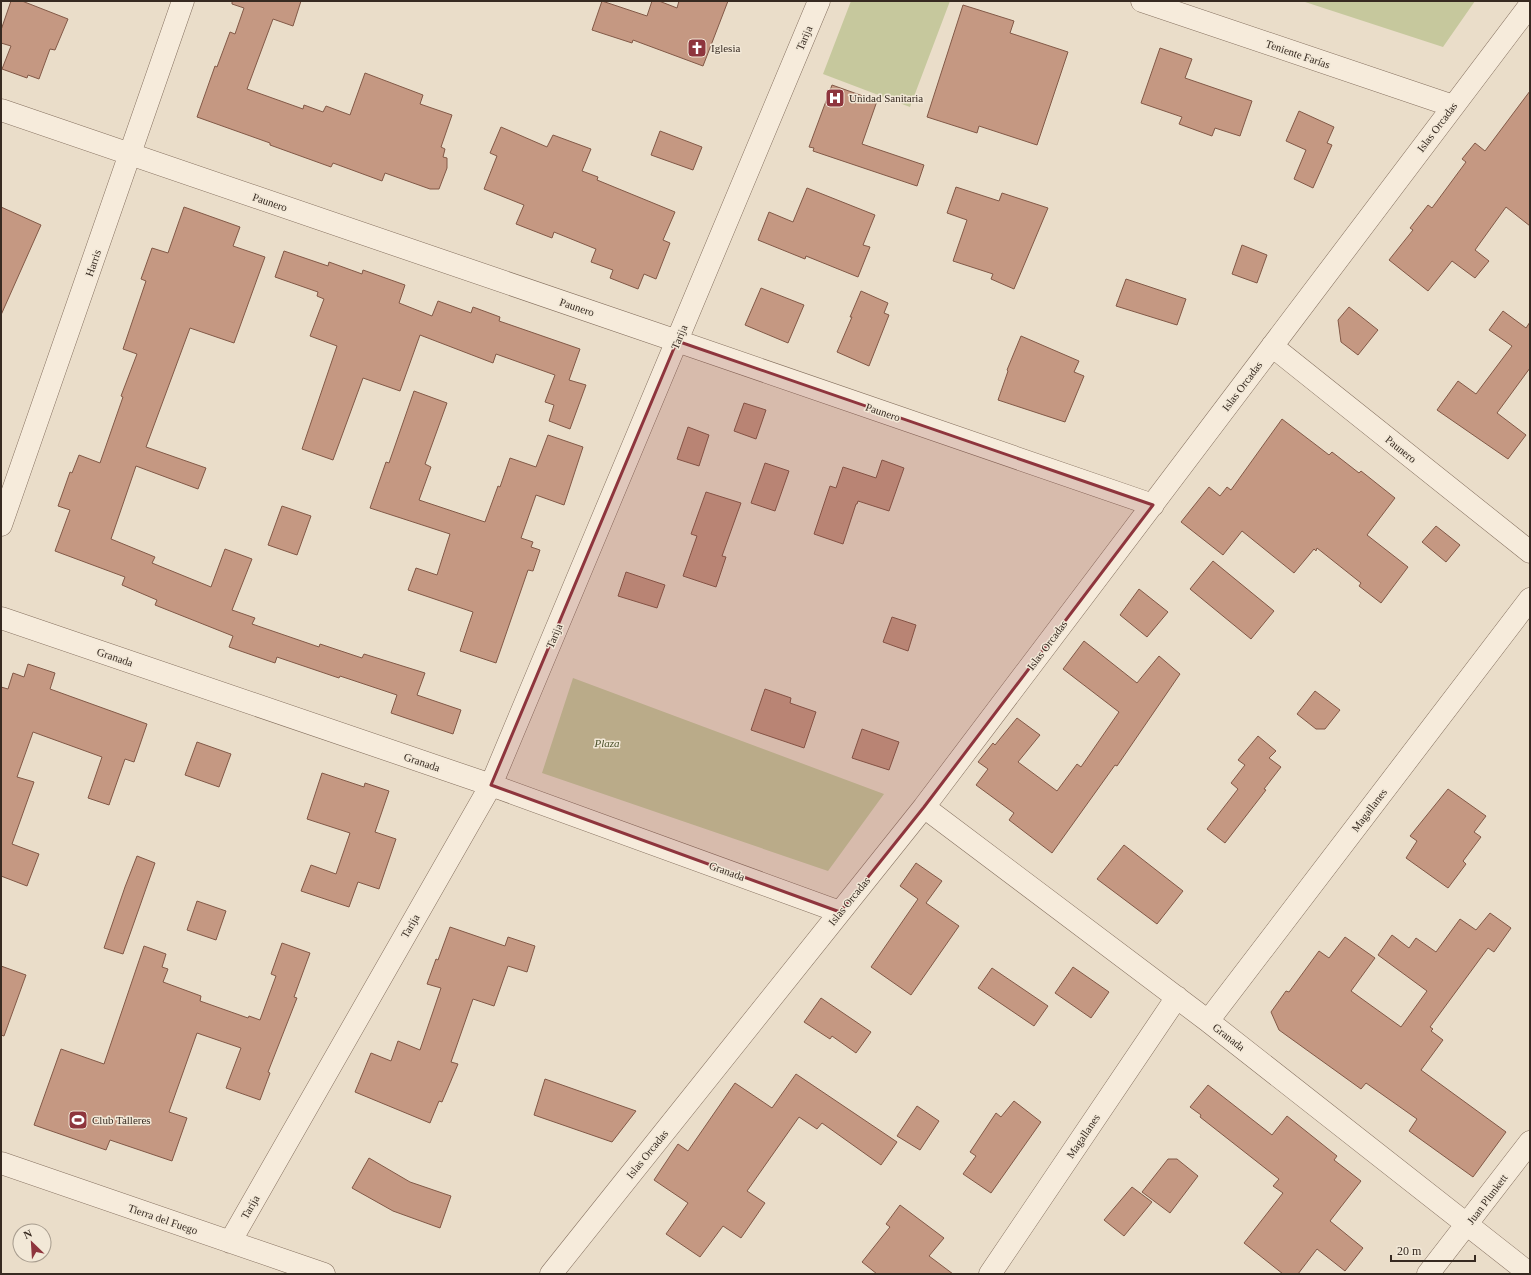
<svg xmlns="http://www.w3.org/2000/svg" width="1531" height="1275" viewBox="0 0 1531 1275" font-family="Georgia,serif">
	<style>
		.green { fill: #c6c89d }
		.building { fill: #c59882; stroke: #825947 }
		.lines { fill: none; stroke-linecap: round; stroke-linejoin: round }
		.street-casing { stroke: #85705f; stroke-width: 23 }
		.street { stroke: #f6ebdb; stroke-width: 22 }
		.marked { fill: #8e353d; fill-opacity: 0.2; stroke: #8e353d; stroke-width: 3; stroke-linejoin: round }
		.labels { text-anchor: middle; dominant-baseline: central; stroke-width: 3; stroke-linejoin: round; paint-order: stroke }
		.street-label { font-size: 11px; fill: #372a21; stroke: #f2e8d7 }
		.poi-label { font-size: 11px; fill: #372a21; stroke: #f2e8d7; text-anchor: start }
		.park-label { font-size: 11px; font-style: italic; fill: #4b512a; stroke: #f2e8d7 }
	</style>
	<rect width="100%" height="100%" fill="#eaddc9"/>
	<path class="green" d="M851,1H950L910,107L823,74Z
		M1302,1H1475L1443,47Z
		M573,678L884,794L828,871L542,773Z"/>
	<path class="building" d="M11,1H22L68,19L55,50L50,49L39,79L28,75L27,78L2,69L11,46L1,43V30Z
		M232,1H301L293,26L273,19L247,89L303,109L304,105L323,112L326,106L350,115L365,73L423,95L420,104L452,115L441,147L445,149L443,157L447,158V168L439,189H430L385,173L382,181L333,163L331,167L270,145V143L197,117L215,66L217,67L230,32L235,34L244,8L232,4Z
		M602,1L647,16L652,1H659L677,8L679,1H728L703,66L633,40L632,43L592,30Z
		M963,5L1014,21L1010,33L1068,52L1037,145L979,126L977,133L927,117Z
		M1160,48L1192,59L1185,78L1252,101L1240,136L1215,128L1212,136L1179,124L1182,117L1141,103Z
		M832,85L877,101L862,144L924,165L917,186L813,151L814,148L809,147Z
		M1530,91V226L1506,207L1475,250L1489,261L1475,278L1452,261L1428,291L1389,260L1413,230L1410,228L1428,205L1432,208L1466,162L1462,159L1475,143L1485,151Z
		M1299,111L1334,127L1327,143L1332,145L1313,188L1294,179L1306,150L1286,141Z
		M501,127L547,147L553,135L591,149L582,171L598,177L597,180L675,212L663,240L670,243L656,279L644,274L638,289L610,278L613,270L591,262L596,249L554,232L552,238L516,224L524,205L484,189L497,156L490,153Z
		M660,131L702,147L693,170L651,155Z
		M956,187L999,201L1002,193L1048,208L1014,289L991,279L993,274L953,261L967,220L947,213Z
		M807,188L875,215L863,245L870,247L858,277L806,256L805,259L758,240L769,212L793,222Z
		M1,207L41,225L1,315Z
		M184,207L240,227L233,246L265,257L234,343L190,328L146,447L206,468L198,489L136,466L111,539L155,557L152,563L211,587L225,549L252,559L232,610L255,618L252,624L319,647L320,644L362,658L364,654L425,673L417,695L461,710L453,734L391,713L397,695L340,676L339,678L277,657L275,663L229,647L233,636L155,605L157,600L122,585L125,577L55,551L70,510L58,506L70,472L72,473L79,455L100,463L123,397L121,396L137,354L123,349L146,281L141,279L152,248L168,253Z
		M1242,245L1267,255L1257,283L1232,274Z
		M284,251L328,266L329,262L362,274L363,270L405,285L399,303L432,316L438,301L471,313L473,307L500,317L499,321L580,349L569,380L586,385L570,429L549,421L554,405L545,402L555,375L496,354L493,363L420,335L400,391L363,378L333,460L302,449L337,346L310,336L324,299L317,296L318,292L275,277Z
		M1126,279L1186,299L1177,325L1116,306Z
		M761,288L804,305L788,343L745,325Z
		M861,291L888,303L884,313L889,315L869,366L837,352L852,317H850Z
		M1349,307L1378,330L1358,355L1341,342L1338,320Z
		M1503,311L1526,328L1530,322V368L1497,413L1526,435L1508,459L1437,410L1458,381L1476,394L1512,346L1489,330Z
		M1021,336L1079,361L1074,372L1084,376L1065,422L998,400L1008,371L1007,370Z
		M414,391L447,403L425,464L431,467L419,500L485,522L498,486L500,487L510,458L536,467L548,435L583,447L564,505L536,495L521,538L533,542L531,547L540,550L533,571L528,570L496,663L460,651L473,612L408,590L416,568L437,575L450,534L370,508L386,462L389,463Z
		M744,403L766,410L756,439L734,431Z
		M1282,419L1320,448L1329,455L1332,452L1359,473L1361,471L1395,498L1367,535L1408,567L1381,603L1359,586L1361,583L1317,548L1316,551L1314,549L1294,573L1242,531L1223,555L1181,522L1209,487L1220,496L1227,487L1231,490Z
		M688,427L709,435L699,466L677,459Z
		M882,460L904,468L889,511L858,501L857,504H856L843,544L814,534L830,486L836,488L843,467L876,478Z
		M765,463L789,471L775,511L751,503Z
		M706,492L741,503L722,556L726,557L716,587L683,576L697,536L691,534Z
		M282,506L311,516L297,555L268,545Z
		M1436,526L1460,545L1446,562L1422,542Z
		M1213,561L1274,611L1251,639L1190,589Z
		M626,572L665,585L657,608L618,596Z
		M1139,589L1168,612L1147,637L1120,615Z
		M892,617L916,625L908,651L883,642Z
		M1084,641L1137,683L1159,656L1180,674L1117,766L1115,765L1052,853L1009,820L1014,813L976,785L988,769L978,762L993,743L995,745L1017,718L1040,735L1018,762L1057,791L1077,764L1081,767L1119,712L1063,669Z
		M28,664L55,673L50,689L147,724L134,762L125,759L109,805L88,798L102,757L33,732L17,777L34,782L12,844L39,854L27,886L1,876V687L8,689L13,673L24,677Z
		M765,689L791,698L790,703L816,712L804,748L751,730Z
		M1315,691L1340,710L1325,729H1316L1297,714Z
		M862,729L899,742L889,770L852,758Z
		M1258,736L1276,751L1269,758L1281,767L1264,789L1266,790L1225,843L1207,829L1238,789L1231,783L1245,765L1238,760Z
		M197,742L231,754L219,787L185,775Z
		M322,773L364,787L365,783L389,791L375,832L396,839L379,889L358,882L349,907L301,891L311,865L336,874L350,833L307,819Z
		M1448,789L1486,816L1474,832L1481,837L1463,861L1466,864L1448,888L1406,858L1417,841L1410,836Z
		M1124,845L1183,891L1157,924L1097,879Z
		M137,856L155,863L123,954L104,948L125,887Z
		M916,863L942,881L926,903L959,926L911,995L871,967L918,899L900,886Z
		M197,901L226,911L216,940L187,930Z
		M1490,913L1511,928L1494,952L1488,948L1430,1027L1433,1029L1431,1031L1443,1040L1421,1070L1506,1132L1473,1177L1409,1131L1417,1119L1366,1083L1361,1089L1279,1030L1271,1012L1286,991L1289,992L1319,951L1329,958L1345,937L1375,958L1351,991L1401,1027L1427,991L1378,955L1392,935L1409,948L1416,938L1436,952L1460,919L1476,930Z
		M450,927L505,946L508,937L535,946L527,972L508,966L494,1006L473,999L451,1062L458,1064L442,1102L439,1101L430,1123L355,1092L371,1053L391,1061L398,1041L420,1050L441,988L427,984L436,959L438,960Z
		M282,943L310,953L294,997L297,998L268,1072L270,1073L260,1100L226,1088L241,1048L197,1033L169,1112L187,1118L172,1161L110,1140L106,1150L34,1125L61,1049L104,1064L144,946L166,954L162,967L168,969L163,982L201,996L200,1001L248,1018L249,1016L260,1020L276,976L271,974Z
		M1,966L26,975L4,1036L1,1035Z
		M1073,967L1109,992L1091,1018L1055,993Z
		M992,968L1048,1006L1034,1026L978,988Z
		M821,998L871,1032L856,1053L832,1036L830,1039L804,1022Z
		M796,1074L897,1142L881,1165L822,1123L817,1129L799,1117L747,1191L765,1203L741,1238L723,1226L700,1257L666,1234L688,1203L654,1180L678,1144L688,1151L735,1083L772,1108Z
		M545,1079L636,1111L612,1142L534,1115Z
		M1208,1085L1272,1135L1287,1116L1337,1156L1334,1160L1361,1181L1330,1221L1363,1248L1345,1271L1317,1249L1298,1274H1283L1244,1243L1283,1193L1273,1186L1279,1179L1200,1117L1201,1115L1190,1107Z
		M1014,1101L1041,1122L991,1193L963,1174L976,1156L970,1152L996,1113L1001,1117Z
		M917,1106L939,1121L920,1150L897,1136Z
		M369,1158L410,1182L451,1196L440,1228L393,1211L352,1188Z
		M1168,1159H1177L1198,1176L1170,1213L1142,1192Z
		M1132,1187L1152,1202L1124,1236L1104,1220Z
		M900,1205L944,1238L929,1256L953,1274H877L862,1262L890,1227L886,1224Z"/>
	<g class="lines">
		<defs>
			<path id="street" d="M1142,1L1453,106
				M1,110L677,341L1153,505
				M1272,346L1530,552
				M1,525L183,1
				M1,618L491,785L840,912
				M924,807L1208,1021L1530,1274
				M1208,1021L1530,599
				M1,1163L324,1274
				M230,1242L491,785L819,1
				M551,1274L924,807L1530,5
				M990,1274L1177,997
				M1428,1274L1530,1142"/>
		</defs>
		<use href="#street" class="street-casing"/>
		<use href="#street" class="street"/>
	</g>
	<path class="marked" d="M677,341L1153,505L924,807L840,912L491,785Z"/>
	<defs>
		<symbol id="church-square" viewBox="-11 -11 22 22"><rect x="-9" y="-9" width="18" height="18" rx="4" fill="#8e353d" stroke="#f2e8d7"/><path d="M-1.2-6h2.4v3.5h3.3v2.4h-3.3V6h-2.4V-.1h-3.3v-2.4h3.3Z" fill="#fff"/></symbol>
		<symbol id="hospital-square" viewBox="-11 -11 22 22"><rect x="-9" y="-9" width="18" height="18" rx="4" fill="#8e353d" stroke="#f2e8d7"/><path d="M-5-5h3v3.5h4V-5h3V5h-3V1.5h-4V5h-3Z" fill="#fff"/></symbol>
		<symbol id="stadium-square" viewBox="-11 -11 22 22"><rect x="-9" y="-9" width="18" height="18" rx="4" fill="#8e353d" stroke="#f2e8d7"/><path d="M0-5a6.5 5 0 1 0 0 10a6.5 5 0 1 0 0-10ZM-3.5-1.8h7v3.6h-7Z" fill="#fff"/></symbol>
	</defs>
	<g fill-rule="evenodd">
		<use href="#church-square" x="686" y="37" width="22" height="22"/>
		<use href="#hospital-square" x="824" y="87" width="22" height="22"/>
		<use href="#stadium-square" x="67" y="1109" width="22" height="22"/>
	</g>
	<g class="labels">
		<g class="street-label">
			<text transform="translate(804 38) rotate(-67)">Tarija</text>
			<text transform="translate(1298 54) rotate(19)">Teniente Farías</text>
			<text transform="translate(1437 127) rotate(-53)">Islas Orcadas</text>
			<text transform="translate(270 202) rotate(19)">Paunero</text>
			<text transform="translate(93 263) rotate(-71)">Harris</text>
			<text transform="translate(577 307) rotate(19)">Paunero</text>
			<text transform="translate(679 337) rotate(-67)">Tarija</text>
			<text transform="translate(1242 386) rotate(-53)">Islas Orcadas</text>
			<text transform="translate(883 412) rotate(19)">Paunero</text>
			<text transform="translate(1401 449) rotate(39)">Paunero</text>
			<text transform="translate(554 636) rotate(-67)">Tarija</text>
			<text transform="translate(1047 645) rotate(-53)">Islas Orcadas</text>
			<text transform="translate(115 657) rotate(19)">Granada</text>
			<text transform="translate(422 762) rotate(19)">Granada</text>
			<text transform="translate(1369 810) rotate(-53)">Magallanes</text>
			<text transform="translate(727 871) rotate(20)">Granada</text>
			<text transform="translate(849 901) rotate(-51)">Islas Orcadas</text>
			<text transform="translate(410 926) rotate(-60)">Tarija</text>
			<text transform="translate(1229 1037) rotate(38)">Granada</text>
			<text transform="translate(1083 1136) rotate(-56)">Magallanes</text>
			<text transform="translate(647 1154) rotate(-51)">Islas Orcadas</text>
			<text transform="translate(1487 1199) rotate(-53)">Juan Plunkett</text>
			<text transform="translate(250 1207) rotate(-60)">Tarija</text>
			<text transform="translate(163 1219) rotate(19)">Tierra del Fuego</text>
		</g>
		<g class="poi-label">
			<text x="711" y="48">Iglesia</text>
			<text x="849" y="98">Unidad Sanitaria</text>
			<text x="92" y="1120">Club Talleres</text>
		</g>
		<g class="park-label">
			<text x="607" y="743">Plaza</text>
		</g>
	</g>
	<rect width="1531" height="1275" fill="none" stroke="#372a21" stroke-width="4"/>
	<g transform="translate(32 1243) rotate(335)"><circle r="19" fill="#f2e8d7" stroke="#a79c8e"/>
	<path d="M0-3L7 15L0 10L-7 15Z" fill="#8e353d"/>
	<text y="-6" font-size="11" font-weight="bold" text-anchor="middle" fill="#372a21">N</text>
	</g>
	<path d="M1391 1255v6h84v-6" fill="none" stroke="#372a21" stroke-width="2"/>
	<text x="1397" y="1255" font-size="12" fill="#372a21" stroke="#f2e8d7" stroke-width="3" paint-order="stroke">20 m</text>
</svg>
